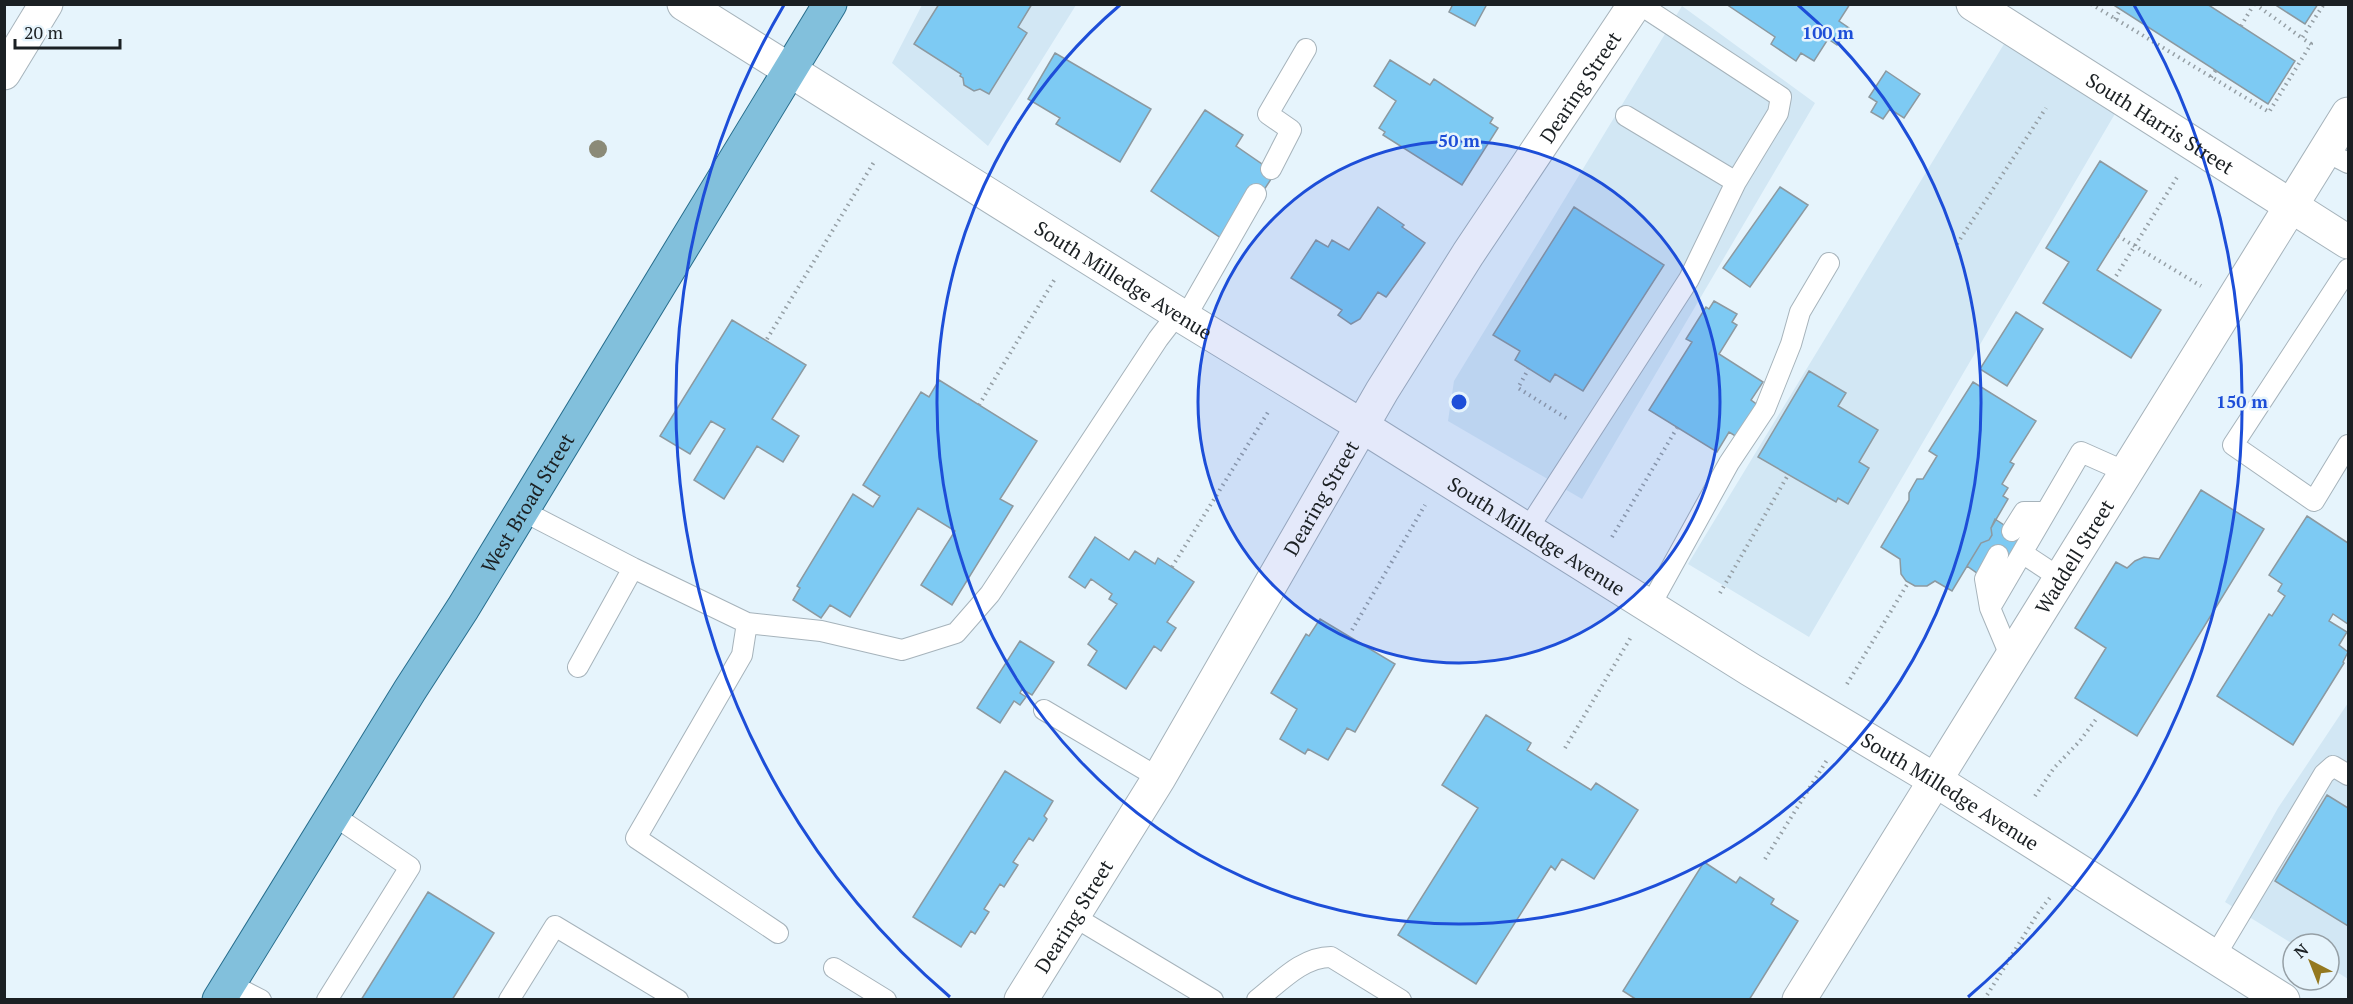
<svg xmlns="http://www.w3.org/2000/svg" width="2353" height="1004" viewBox="0 0 2353 1004" font-family="'PT Serif',serif">
	<style>
		.built { fill: #d2e7f4 }
		.building { fill: #7dcaf3; stroke: #8c99a0; stroke-width: 1.5 }
		.lines { fill: none; stroke-linecap: round; stroke-linejoin: round }
		.lane-casing { stroke: #a6b3bb; stroke-width: 22 }
		.street-casing { stroke: #a6b3bb; stroke-width: 35 }
		.secondary-casing { stroke: #a6b3bb; stroke-width: 35 }
		.primary-casing { stroke: #286d8c; stroke-width: 35 }
		.path { stroke: #959fa5; stroke-width: 4; stroke-dasharray: 1.5 4.5; stroke-linecap: butt }
		.lane { stroke: #fff; stroke-width: 20 }
		.street { stroke: #fff; stroke-width: 33 }
		.secondary { stroke: #fff; stroke-width: 33 }
		.primary { stroke: #82c0dc; stroke-width: 33 }
		.tree { fill: #8b8a77 }
		.ring { fill: none; stroke: #1d4ed8; stroke-width: 3 }
		.labels { text-anchor: middle; dominant-baseline: central; stroke-width: 5; stroke-linejoin: round; paint-order: stroke }
		.street-label { font-size: 20px; fill: #1b2023; stroke: #e6f4fc }
		.centre { fill: #1d4ed8; stroke: #e6f4fc; stroke-width: 3 }
		.ring-label { font-size: 18px; text-anchor: middle; font-weight: bold; fill: #1d4ed8; stroke: #e6f4fc; stroke-width: 5; stroke-linejoin: round; paint-order: stroke }
	</style>
	<rect width="100%" height="100%" fill="#e6f4fc"/>
	<path class="built" d="M922,5H1076L988,146L892,63Z
		M1682,6L1815,103L1582,499L1448,421L1454,381Z
		M2004,44L2116,112L1809,637L1688,564Z
		M2348,703V979L2329,967V944H2293L2225,902L2278,808Z"/>
	<path class="building" d="M939,4H1032L1018,27L1027,33L989,94L980,89L974,91L964,85L963,78L960,76L961,74L914,44Z
		M1453,4H1487L1475,26L1449,12Z
		M1726,4H1850L1839,21L1849,28L1837,45L1828,39L1814,61L1801,53L1796,61L1771,44L1775,37Z
		M2112,4H2207L2295,61L2268,104Z
		M2274,4H2318L2305,24Z
		M1055,53L1151,109L1120,162L1056,124L1060,118L1028,99Z
		M1390,60L1430,85L1434,79L1493,118L1490,123L1498,128L1462,185L1383,135L1385,132L1379,128L1396,101L1374,86Z
		M1886,71L1920,94L1904,118L1890,109L1883,119L1871,112L1877,102L1869,97Z
		M1205,110L1243,135L1236,146L1275,173L1260,196L1221,238L1151,191Z
		M2100,161L2147,191L2097,270L2161,310L2131,358L2043,303L2069,262L2046,248Z
		M1780,187L1808,205L1750,287L1723,268Z
		M1378,207L1404,225L1402,227L1425,243L1387,296L1386,297L1378,292L1360,319L1351,324L1338,315L1342,310L1291,278L1316,240L1328,247L1332,240L1349,250Z
		M1574,207L1664,265L1583,391L1555,374L1550,382L1515,360L1520,351L1493,335Z
		M1714,301L1737,314L1732,322L1737,325L1719,354L1763,382L1751,400L1762,408L1742,440L1729,432L1717,452L1649,410L1692,342L1686,339L1706,307L1709,309Z
		M2016,312L2043,329L2007,386L1980,369Z
		M732,320L806,365L772,419L799,436L783,462L757,446L724,499L694,480L725,429L711,421L690,454L660,436Z
		M1809,371L1846,393L1838,406L1878,430L1859,462L1869,468L1848,504L1838,498L1836,502L1758,457Z
		M939,380L1037,441L1000,499L1013,506L952,605L921,585L955,531L918,508L850,617L830,605L821,618L793,600L800,588L797,586L853,494L873,507L880,496L863,485L921,392L929,397Z
		M1973,382L2036,421L2010,462L2014,464L2002,484L2008,488L2003,496L2008,499L1991,528L1992,535L1989,540L1981,543L1952,591L1935,581L1927,586H1915L1906,581L1901,574L1900,559L1881,547L1909,500V493L1917,479H1923L1937,456L1929,451Z
		M2201,490L2264,529L2137,736L2075,698L2106,648L2075,628L2116,562L2127,568L2135,561L2144,557L2159,559Z
		M2307,516L2348,543V624L2333,614L2329,621L2347,632L2339,645L2348,652L2343,662L2344,663L2293,745L2217,696L2269,614L2272,616L2285,596L2278,591L2282,584L2269,575Z
		M1995,519L2022,537L2008,561L1998,555L1977,573L1967,566L1981,543L1989,540L1992,535L1991,528Z
		M1095,537L1129,560L1135,551L1155,564L1158,558L1194,582L1167,622L1176,628L1161,651L1154,646L1126,689L1088,665L1097,651L1088,644L1117,604L1109,599L1112,594L1091,579L1085,588L1069,577Z
		M1320,619L1395,664L1355,732L1347,728L1328,760L1308,749L1305,754L1280,739L1297,709L1271,693L1306,634L1309,636Z
		M1020,641L1054,662L1032,695L1022,689L1020,693L1026,697L1020,705L1014,701L1000,723L977,708Z
		M1486,715L1531,743L1527,750L1591,790L1596,783L1638,810L1594,879L1562,859L1555,870L1551,866L1476,984L1398,935L1478,808L1442,785Z
		M1005,771L1053,801L1044,816L1047,819L1046,821L1033,841L1029,838L1013,862L1018,865L1004,887L1000,884L984,909L989,912L975,934L971,931L961,947L913,917Z
		M2327,795L2348,808V926L2275,881Z
		M1704,862L1736,883L1740,877L1774,899L1771,904L1798,921L1749,1000H1637L1623,991Z
		M428,892L494,933L452,1000H361Z"/>
	<g class="lines">
		<defs>
			<path id="lane" d="M1626,116L1736,182
				M2325,151L2348,163
				M1271,169L1291,130L1268,114L1306,49
				M2348,269L2233,445L2314,501L2348,445
				M1185,318L1256,194
				M523,511L633,568L747,623L821,631L902,650L956,633L990,594L1158,339L1178,313
				M1527,530L1689,279L1736,182L1778,113L1781,97L1639,4
				M2012,531L2024,512H2045
				M2022,553L2060,578
				M1650,606L1729,463L1765,409L1791,344L1800,312L1829,263
				M1990,608L1985,579L1998,555
				M747,623L742,655L636,838L778,933
				M2011,658L1990,608L2081,452L2126,472
				M578,667L633,568
				M1044,710L1159,778
				M1073,916L1213,1000
				M2215,956L2324,774L2333,766L2348,775
				M834,968L886,1000
				M228,983L261,1000
				M327,1000L410,867L333,815
				M509,1000L555,926L678,1000
				M1257,1000C1280,982 1302,957 1331,957L1401,1000"/>
			<g id="street">
				<path id="s1" d="M1973,4L2348,242"/>
				<path d="M4,73L46,4"/>
				<path id="s2" d="M1021,1000L1159,778L1382,391L1468,254L1635,4"/>
				<path id="s3" d="M1799,1000L2348,114"/>
			</g>
			<g id="secondary">
				<path id="s4" d="M684,4L1185,318L1362,426L1751,670L1935,780L2283,1000"/>
			</g>
			<g id="primary">
				<path id="s5" d="M219,1000L410,690L463,608L830,4"/>
			</g>
		</defs>
		<use href="#lane" class="lane-casing"/>
		<use href="#street" class="street-casing"/>
		<use href="#secondary" class="secondary-casing"/>
		<use href="#primary" class="primary-casing"/>
		<path class="path" d="M2091,4L2269,112L2311,44L2302,38L2324,4
			M2255,4L2302,38
			M2115,19L2120,10
			M2241,26L2254,4
			M2211,77L2216,70
			M2118,236L2201,286
			M1957,244L2046,108
			M2113,281L2179,174
			M767,339L874,162
			M1529,368L1518,388L1566,418
			M979,405L1056,277
			M1612,537L1677,428
			M1172,567L1270,409
			M1720,593L1788,475
			M1352,630L1425,505
			M1847,684L1908,583
			M1565,748L1631,637
			M2035,796L2054,768L2079,742L2097,718
			M1765,859L1827,760
			M1984,1000L2038,913L2052,895"/>
		<use href="#lane" class="lane"/>
		<use href="#street" class="street"/>
		<use href="#secondary" class="secondary"/>
		<use href="#primary" class="primary"/>
	</g>
	<circle class="tree" cx="598" cy="149" r="9"/>
	<circle cx="1459" cy="402" r="261" fill="#1d4ed8" fill-opacity=".12"/>
	<g class="ring">
		<circle cx="1459" cy="402" r="261"/>
		<path d="M1798 5A522 522 0 1 1 1120 5"/>
		<path d="M950 997A783 783 0 0 1 784 5M2134 5A783 783 0 0 1 1968 997"/>
	</g>
	<g class="labels">
		<g class="street-label">
			<text stroke="none"><textPath href="#s2" startOffset="1071">Dearing Street</textPath></text>
			<text stroke="none"><textPath href="#s1" startOffset="222">South Harris Street</textPath></text>
			<text stroke="none"><textPath href="#s4" startOffset="519">South Milledge Avenue</textPath></text>
			<text stroke="none"><textPath href="#s2" startOffset="585">Dearing Street</textPath></text>
			<text stroke="none"><textPath href="#s5" startOffset="585">West Broad Street</textPath></text>
			<text stroke="none"><textPath href="#s4" startOffset="1005">South Milledge Avenue</textPath></text>
			<text stroke="none"><textPath href="#s3" startOffset="522">Waddell Street</textPath></text>
			<text stroke="none"><textPath href="#s4" startOffset="1491">South Milledge Avenue</textPath></text>
			<text stroke="none"><textPath href="#s2" startOffset="99">Dearing Street</textPath></text>
		</g>
	</g>
	<circle cx="1459" cy="402" r="9" class="centre"/>
	<g class="ring-label">
		<text x="1828" y="39">100 m</text>
		<text x="1459" y="147">50 m</text>
		<text x="2242" y="408">150 m</text>
	</g>
	<rect width="2353" height="1004" fill="none" stroke="#1b2023" stroke-width="12"/>
	<g transform="translate(2311 962) rotate(318)"><circle r="28" fill="#e6f4fc" stroke="#959fa5" stroke-width="1.5"/>
	<path d="M0-4.5L10 22L0 15L-10 22Z" fill="#94781f"/>
	<text y="-9" font-size="16" font-weight="bold" text-anchor="middle" fill="#1b2023">N</text>
	</g>
	<path d="M15 39v9h105v-9" fill="none" stroke="#1b2023" stroke-width="3"/>
	<text x="24" y="39" font-size="18" fill="#1b2023" stroke="#e6f4fc" stroke-width="4.5" paint-order="stroke">20 m</text>
</svg>
